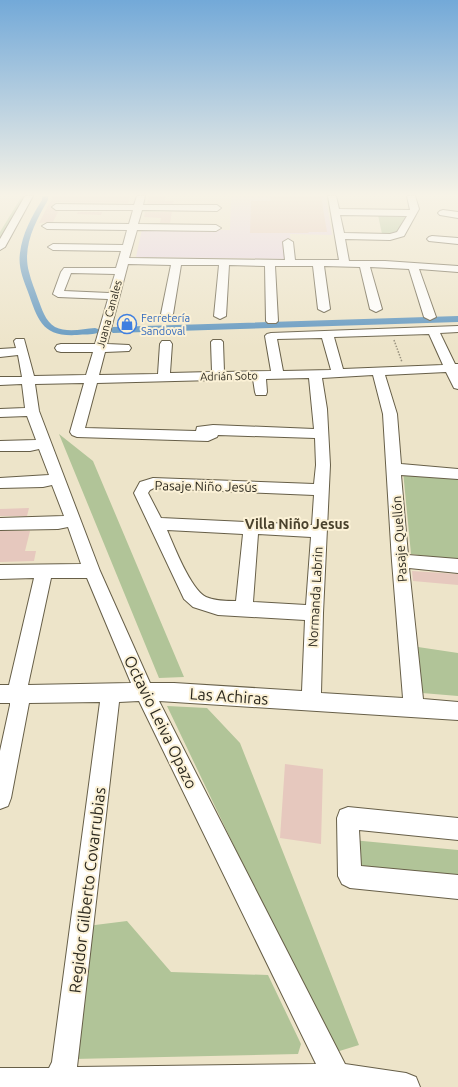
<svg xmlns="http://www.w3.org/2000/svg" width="458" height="1087" viewBox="0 0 458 1087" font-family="Ubuntu,sans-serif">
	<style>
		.education { fill: #e7d3e3 }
		.green { fill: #b1c498 }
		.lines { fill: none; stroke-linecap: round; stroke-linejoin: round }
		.canal { fill: #6398c1; fill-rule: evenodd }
		.building { fill: #e6c8be }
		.minor-casing { stroke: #675f48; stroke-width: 2 }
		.path { stroke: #97907d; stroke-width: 1.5; stroke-dasharray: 1.5 1.5; stroke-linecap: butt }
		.minor { fill: #fff; fill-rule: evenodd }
		.labels { text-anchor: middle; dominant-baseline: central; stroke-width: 4; stroke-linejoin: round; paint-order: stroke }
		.far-street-label { font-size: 11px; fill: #2b281e; stroke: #fbf1d6 }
		.far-shop-label { font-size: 11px; fill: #366cbe; stroke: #fbf1d6; text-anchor: start }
		.street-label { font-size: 13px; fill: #2b281e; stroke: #fbf1d6 }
		.neighbourhood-label { font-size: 14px; font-weight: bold; fill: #49412c; stroke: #fbf1d6 }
		.near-street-label { font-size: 16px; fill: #2b281e; stroke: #fbf1d6 }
	</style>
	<rect width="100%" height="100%" fill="#ede4c9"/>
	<path class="education" d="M231,196H326L332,235L290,234L292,259L136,257L142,229L230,230Z"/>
	<path class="green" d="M22,196H27L0,242V232Z
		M378,215H410L399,233L382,234Z
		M59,434L93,461L184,677L159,678Z
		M403,471L458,476V560L411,554Z
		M418,647L458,653V696L422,693Z
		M167,706L207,708L240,743L359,1045L333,1053Z
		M352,840L458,850V879L354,866Z
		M127,921L171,972L268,975L301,1044L298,1054L73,1059L87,926Z"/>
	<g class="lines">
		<path class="canal" d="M42,196H48V200C35,222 22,247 29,272C31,281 35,290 38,299C42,309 45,321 55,327C67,333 83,329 95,328L98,329L99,331L98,333C91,335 84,334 77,335C42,337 38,320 28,292C23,279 18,267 20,253C22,234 32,216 42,200Z
			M458,316V322L113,333L109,330L113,327Z"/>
	</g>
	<path class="building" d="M53,196H130L128,203L56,202L50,207L58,212L53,222L39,223Z
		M149,196H166L165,201H174L173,204H147Z
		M270,196H321L327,232H308L309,233H250L251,201H271Z
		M78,212H102L101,215L77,214Z
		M145,212H172L170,223H160L161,218L144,217Z
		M29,508L27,516H0V509Z
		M0,531H30L25,551H36L34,561L0,562Z
		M412,571L458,574V585L413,581Z
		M285,764L323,769L321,844L280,838Z"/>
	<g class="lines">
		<defs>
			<path id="minor" d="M25,196H33L5,247L0,250V239Z
				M137,196H145L143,205H217L221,208L217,211L142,210L138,224L216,225L221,228L216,231L137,230L129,258L285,260L283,242L288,239L293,242L295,260H339L328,196H336L339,209L410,210L407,196H415L419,209L404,236L390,240L345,239L349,261H385L458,266V272L419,269L436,317L430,320L424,317L409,269L370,267L382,309L376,312L370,309L360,267L324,266L330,309L324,312L318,309L313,266H275L278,321L276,323H268L266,321L265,266L229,265L226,316L220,319L214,316L219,265H181L173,314L167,317L161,314L171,265L128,264L107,344L129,345L131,348L129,351L105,352L99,375L158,374L160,344L162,341H170L172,344L170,373L212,372L211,342L213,340H221L223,342L224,372L271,371L265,336L267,334L271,333L458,326V332L440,333L455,364H458V389L454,388L446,372L385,375L397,414L401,464L458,469V479L401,475L408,555L458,559V573L409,568L423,699L458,702V720L159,701L345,1064L406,1073L416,1077L420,1087H0V1068H49L52,1062L100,702L29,703L11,798L8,806L0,809V751L10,705V703H0V685H9L34,578L0,579V565L81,564L68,527L58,529L0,530V518L64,516L52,485L43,487L0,488V478L49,475L39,449L30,451H0V441L36,440L27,416L0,417V409L25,408L22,384L0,385V377H22L18,355L0,357V349L16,348L14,341L16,339H24L34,376L86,375L93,352H61L57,351L55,348L57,345L61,344H95L108,299L58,297L53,294L61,272L64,268H116L121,251L53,250L48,247L53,244L123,245L127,230L47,229L42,226L47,223L129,224L133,210H56L52,207L56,204L134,205ZM340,215L407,216L397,232L390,234L344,233ZM71,273L115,274L109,293L64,291ZM429,334L443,365L343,369L334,337ZM322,338L331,370L283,371L277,339ZM373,375L383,414L392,561L403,698L321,693L323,613L330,465L327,409L322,378ZM309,378L314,429L213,425L197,427L196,431L85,428L97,383L253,379L255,392L256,395H266L267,392L266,379ZM84,383L70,432L72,435L77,437L208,441L217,437L218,435L315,438L316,465L314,484L153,478L140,482L134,493L184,599L193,607L218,615L305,620L302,691L174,683H150L100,571L39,411L35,384ZM154,488L314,495L312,525L161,518L148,493L150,490ZM167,530L243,534L236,601C226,601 215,601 206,597C191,590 174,546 167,530ZM258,534L311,537L306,605L253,602ZM51,578H87L131,683L28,685ZM139,701L316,1064L77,1067L119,702Z
				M443,210L458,212V218L440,215L438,213L440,211Z
				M432,236L458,238V244L429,241L427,239L429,237Z
				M348,807L458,818V840L359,830L361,866L458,875V899L350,888L342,884L338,876L337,818L340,810Z"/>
		</defs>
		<use href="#minor" class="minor-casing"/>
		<path class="path" d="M394,340L402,362"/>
		<use href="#minor" class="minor"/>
	</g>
	<linearGradient id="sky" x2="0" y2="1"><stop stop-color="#73a9d8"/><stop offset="0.56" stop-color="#f7f3e7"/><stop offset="1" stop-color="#f7f3e7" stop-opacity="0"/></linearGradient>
	<rect width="458" height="348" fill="url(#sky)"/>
	<defs>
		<symbol id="shop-ring" viewBox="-11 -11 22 22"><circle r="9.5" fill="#fbf1d6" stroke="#3f7fe0" stroke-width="1.5"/><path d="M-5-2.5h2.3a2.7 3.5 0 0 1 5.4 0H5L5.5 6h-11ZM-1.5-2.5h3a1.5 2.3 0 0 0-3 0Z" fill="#3f7fe0"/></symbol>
	</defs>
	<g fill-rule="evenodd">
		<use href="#shop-ring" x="116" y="313" width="22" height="22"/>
	</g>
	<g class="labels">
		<g class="far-street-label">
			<text transform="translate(109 314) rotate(-75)">Juana Canales</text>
			<text transform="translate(229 376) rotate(-1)">Adrián Soto</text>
		</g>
		<g class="far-shop-label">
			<text x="141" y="318">Ferretería<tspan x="141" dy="13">Sandoval</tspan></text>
		</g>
		<g class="street-label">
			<text transform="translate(206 486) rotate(1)">Pasaje Niño Jesús</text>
			<text transform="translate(399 539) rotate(-94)">Pasaje Quellón</text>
			<text transform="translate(315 597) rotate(-87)">Normanda Labrin</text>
		</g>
		<g class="neighbourhood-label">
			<text x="297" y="524">Villa Niño Jesus</text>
		</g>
		<g class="near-street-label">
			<text transform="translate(229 696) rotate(4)">Las Achiras</text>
			<text transform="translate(161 722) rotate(64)">Octavio Leiva Opazo</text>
			<text transform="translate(87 890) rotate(-83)">Regidor Gilberto Covarrubias</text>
		</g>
	</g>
</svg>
